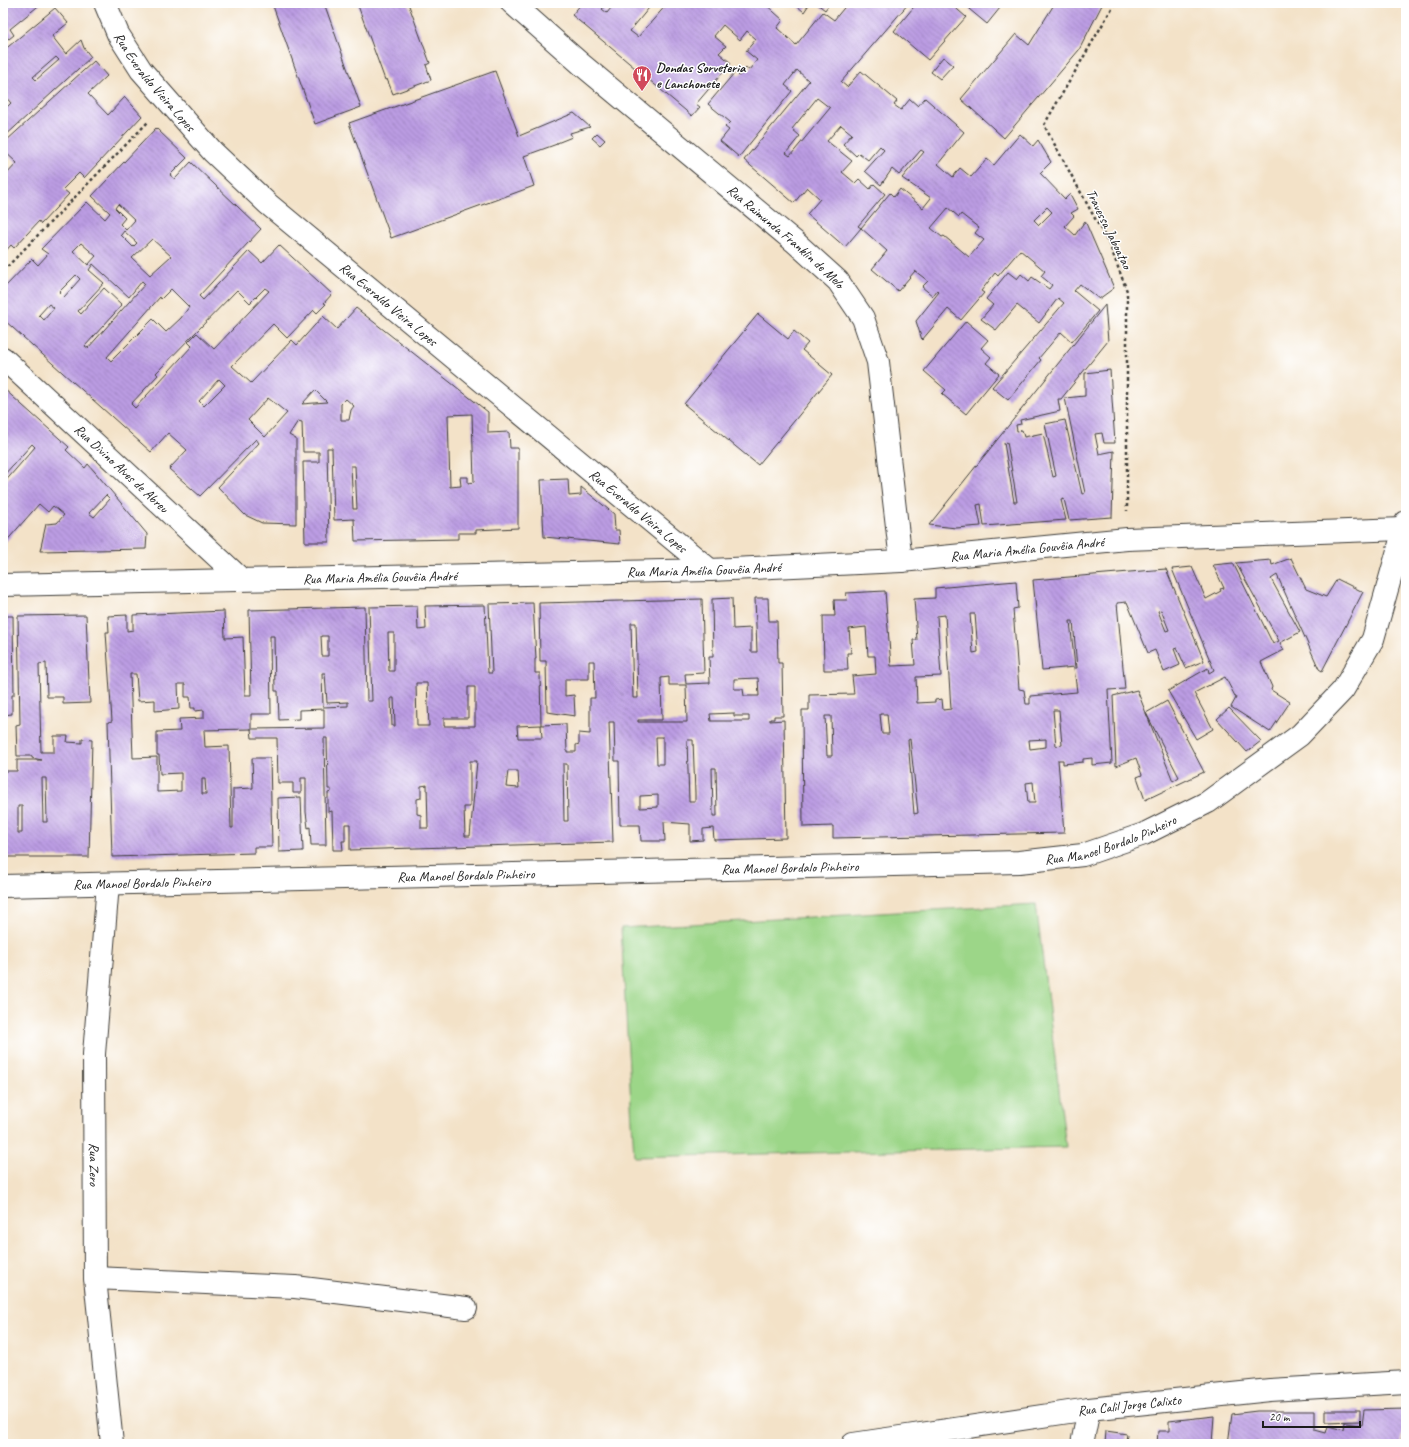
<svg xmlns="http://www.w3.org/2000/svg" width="1409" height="1447" viewBox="0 0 1409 1447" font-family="Caveat,sans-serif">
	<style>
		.park { fill: #9cd688; stroke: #5c7952 }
		.building { fill: url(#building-back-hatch); fill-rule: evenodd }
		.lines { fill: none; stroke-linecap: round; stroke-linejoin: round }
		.minor-casing { stroke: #3c3a36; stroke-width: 24 }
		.path { stroke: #3c3a36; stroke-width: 2.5; stroke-dasharray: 3 3; stroke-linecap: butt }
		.minor { stroke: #fff; stroke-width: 22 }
		.labels { text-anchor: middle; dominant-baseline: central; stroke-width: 3; stroke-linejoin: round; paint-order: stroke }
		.poi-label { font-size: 14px; font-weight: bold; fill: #1c1c1c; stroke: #fff; text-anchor: start }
		.street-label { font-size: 14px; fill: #1c1c1c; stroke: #fff }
	</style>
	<defs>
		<pattern id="building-back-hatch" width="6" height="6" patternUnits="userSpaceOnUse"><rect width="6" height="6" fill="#bb9ce3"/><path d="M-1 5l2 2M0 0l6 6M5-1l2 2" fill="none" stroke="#977eb7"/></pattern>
	</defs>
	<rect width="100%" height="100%" fill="#fff"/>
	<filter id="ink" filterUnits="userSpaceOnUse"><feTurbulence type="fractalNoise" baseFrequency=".025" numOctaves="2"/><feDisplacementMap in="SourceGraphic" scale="8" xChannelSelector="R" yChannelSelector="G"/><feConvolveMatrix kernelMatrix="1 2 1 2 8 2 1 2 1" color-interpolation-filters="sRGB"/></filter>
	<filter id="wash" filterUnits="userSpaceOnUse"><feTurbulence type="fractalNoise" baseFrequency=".012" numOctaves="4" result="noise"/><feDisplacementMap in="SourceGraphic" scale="16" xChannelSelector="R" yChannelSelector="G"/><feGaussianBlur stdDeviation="0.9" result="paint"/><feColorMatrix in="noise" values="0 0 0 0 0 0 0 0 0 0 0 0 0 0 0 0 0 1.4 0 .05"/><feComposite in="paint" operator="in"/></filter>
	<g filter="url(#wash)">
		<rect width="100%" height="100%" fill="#f3e2c8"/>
		<path class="park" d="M1036,904L1066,1147L634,1157L621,928Z"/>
		<g id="blocks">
			<path class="building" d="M3,3H42L10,29L14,35L9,39L3,34Z
				M272,3H324L361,107L315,124Z
				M357,3H408L430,63L426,65L431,80L393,94L387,79L385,80Z
				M582,3H608L602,9L607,13L615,3L630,5L631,3H653L630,31L638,37L668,3H764L783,20L777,28L796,45L823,12L834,20L848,3H909L841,82L847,87L861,71L897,101L894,105L901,110L910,99L918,106L925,98L964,132L938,164L953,177L960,168L971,177L987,159L994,165L1020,134L1033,146L1038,140L1051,162L1040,173L1065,199L1070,194L1078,209L1071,213L1074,216L1065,226L1075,235L1085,221L1114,288L1099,299L1080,284L1074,291L1098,311L1072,342L1061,332L1039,358L1041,360L1008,400L992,387L1064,303L1058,298L1039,323L1017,305L996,330L981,319L993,305L986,299L1008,272L1017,279L1021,274L1029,281L1032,277L1049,289L1052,285L1041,276L1045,271L1020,250L998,276L995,273L981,291L984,293L961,320L948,309L922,340L916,321L939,292L937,290L933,296L922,287L928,281L915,271L898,291L872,269L887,251L861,228L845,247L807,214L820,199L807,187L794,203L744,160L809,81L797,70L785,85L792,91L739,157L720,141L729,130L725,127L730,122L708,104L735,72L739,76L746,68L749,70L757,60L746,51L756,39L747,31L740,40L723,25L714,36L726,46L719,53L731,63L696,104L700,107L692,116L572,15ZM817,98L830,108L790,156L786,153L800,136L792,129ZM841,125L852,134L843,144L856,156L859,153L868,160L880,146L884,150L865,171L881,185L892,169L899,175L921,150L924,152L902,178L931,198L923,208L900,189L894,197L890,193L861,228L858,226L885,194L874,184L870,189L859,179L855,183L842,172L852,161L827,141ZM1047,207L1052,212L1039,225L1034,220ZM948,208L959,217L961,214L979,228L975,233L984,240L969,257L944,236L942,237L931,228Z
				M797,3H810L804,12L796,5Z
				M816,3H830L825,10Z
				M917,3H950L966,17L928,60L894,31Z
				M968,3H994L1000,8L987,24L969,9L972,6Z
				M1055,3H1103L1079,50L1004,138L961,99L1016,34L1029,45Z
				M55,8L68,23L52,36L66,54L81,40L84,48L91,57L3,138L6,141L94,61L107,76L88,94L108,115L125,97L142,116L84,178L79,173L63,189L69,194L41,224L39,221L14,248L11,245L3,254V174L5,176L17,163L3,150V105L6,108L11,103L3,94V51ZM56,57L59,60L36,80L33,77Z
				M943,57L953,65L940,79L931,72Z
				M495,71L519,136L574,113L590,127L570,133L572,137L557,143V144L524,156L534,186L391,238L349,123Z
				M156,128L187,158L170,175L175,179L191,162L261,229L199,296L203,300L249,251L262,263L279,245L332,294L324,303L326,304L317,313L314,310L287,338L273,324L232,366L251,383L292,340L297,345L323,316L337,329L356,308L488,412V433L509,432L510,448H518V528L476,530V533H458V539L355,541L354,519L334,520L332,448H327L329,542H305L303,462H319V452H303L302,422L298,421L289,435L296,439V524L262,523L245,515L218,487L259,443L256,439L200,496L169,469L187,450L168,433L151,452L3,319V289L32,259L38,265L48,254L41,249L87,202L105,219L110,213L92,196ZM118,204L135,220L126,230L120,224L125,218L115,208ZM124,231L137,243L133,247L121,235ZM152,239L171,256L150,275L132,258ZM81,243L96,256L88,265L73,251ZM93,264L129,297L142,281L145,284L88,348L85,346L122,305L104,288L81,314L78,311L104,283L89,270ZM76,275L80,279L64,297L59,292ZM265,288L269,291L214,349L197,333L188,342L192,346L135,408L131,404L158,375L156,373L237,290L250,303ZM171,289L189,307L181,318L166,332L153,319L111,361L107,357L160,297L161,299ZM49,304L54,308L44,320L39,315ZM219,379L225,385L204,406L199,401ZM315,390L327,402L302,404ZM268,398L287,413L265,437L248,420ZM346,399L354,406L351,410L349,420H341V404ZM472,414L474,482L468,483V477H460L461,486L450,487L448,415ZM351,466H355L357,509H353Z
				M597,133L605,140L600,145L592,138Z
				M1105,305L1108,341L1061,399H1058L1060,411L1020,420L1021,424L1016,425L1017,431L1022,430L1024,437L1043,433L1053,477L1056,476L1045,424L1065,420L1082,494L1085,493L1065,398L1085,396V373L1110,370L1115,443H1104L1102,433L1095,434L1099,454L1114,451L1112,517L1069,520L1064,499L1061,500L1066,520L984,526L981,504L977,505L981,526L956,528L929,525ZM1007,442L1017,502H1014L1004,443Z
				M758,314L788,339L794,331L808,343L802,350L832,375L758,465L684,404Z
				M966,321L988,340L981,348L991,357L986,363L999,374L966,414L942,394L946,390L924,371Z
				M3,388L69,447L66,450L85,468L88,464L95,472L147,534L146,549L40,551L46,524L57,523L64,515L53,506L48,512L39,504L3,545V484L35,447L32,444L3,476ZM106,495L110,499L94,517L89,513Z
				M568,479L569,496L581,495V487L614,514L615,530H619L620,544L544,537L541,480Z
				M1291,558L1306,589L1326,597L1337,579L1363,592L1322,671L1319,669L1277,575L1271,579L1300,632L1280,643L1284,650L1261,662L1272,687L1271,690L1290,702L1270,732L1231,707L1236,698L1225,677L1194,693L1213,729L1196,739L1168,691L1208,668L1209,673L1214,670L1172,569L1192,567L1206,599L1221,591L1220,589L1224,588L1213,565L1233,563L1273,644L1279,641L1236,563L1271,560L1272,565Z
				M1166,569L1204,661L1186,668L1177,648L1174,649L1180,665L1164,672L1155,650L1148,653L1127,602L1117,603L1125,689L1108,690L1112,763L1092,765V758L1083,759V762L1063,764V760H1058L1064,833L833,838V826L803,827L802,710H809V695L854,694L852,676L876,674L875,656H868L866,627L849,629L851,653H847L848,670H824L823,616H835L834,600H847L846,593L885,591L891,666L915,665L913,640H917L914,599L935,598V588L1016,581L1018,608L1013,609L1019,689L1024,690L1026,704H1030V696L1077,692L1074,668H1077L1073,621H1070L1075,667L1042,670L1033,580ZM1161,610L1169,630L1166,631L1158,611ZM970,614H975L978,652L973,653ZM945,615L951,709L943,710L942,699L935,700V702L917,703L916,677L941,676L937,616ZM1053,710H1059L1062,745L1056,746ZM880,714H887L889,734H882ZM825,716H831L832,756H827ZM910,739L918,813L914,814L908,740ZM1046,739V747L1030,749L1029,740ZM1033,782L1035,803H1028L1026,783Z
				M732,598L733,629L751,628V652H757L755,598H768L769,621H777L778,663H782L783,716H774V719H770V721L784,720L786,838L714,840L713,828L703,829V840L690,841V824L664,822L665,841H641L640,825H620L619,761H615L614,722H609L613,842L350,850V824H345V841H342L343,850H333L332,811L328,812V793L331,792V789H328L327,738H324L326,845H311L310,827L308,828L306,812V778H301V793H293V783H278L277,738H252L251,729L324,728V709L299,710V719L279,720L278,691H275L274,636H270L271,714H251V729L204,730L205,747L229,746L231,828H233V789L253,788L252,758H270L272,847H254V853L112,857L108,722L112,721L106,632H109L108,616L127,615V631L133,630V615L224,611L225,638L243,637L245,695H251L249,610L365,607L367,701H372L369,607L417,606L418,630L426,629L425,606L485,605L488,673H492L489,604L533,603L536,659H535V673H540L541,725L566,724L567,752H576V745L579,744V733L590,734V698H595L594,661H589V679H565V696L574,695L575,716L547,712L546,661H540L539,603L702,599L704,673L685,674L686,684L710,683L709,657H713L712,599ZM631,623H636L638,698H633ZM388,633H394V671H389ZM321,636H328V656H322ZM322,673H325L327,703L348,702V706L323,707ZM130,674H136L138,701L155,700V711L179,709L178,684H185V697H190L191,708H195V711L204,710V718L179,719L180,731L157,732V755H159L160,774L181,773V791L157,792V757L133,758ZM669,677V685H686L687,722H638V720H662L661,678ZM758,678L759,696H744L743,689H734V679ZM416,683H427L429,726H417ZM468,687H475V726H444V718H468ZM391,698H394L395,726H392ZM734,713V716H749V721H711L710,714ZM541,725L542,738H518L517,726ZM656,737H663V764H657ZM687,740H693L695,793V802H689ZM470,761H477L470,836H465L464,807H470ZM563,764H567L568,821H564ZM712,768H716L717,816H713ZM508,771H518L519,788L506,787ZM202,779H205L206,794H202ZM427,785L428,828H421V815L417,814V799L421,798V786ZM658,795V807L640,808V796Z
				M86,615L90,703L63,704V697H47L46,663L39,664L41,752H54V736H68L67,742L82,743V739L92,740L89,857H3V771H17V760H42L32,758V756H17L16,725L20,724L18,616ZM42,778H46L47,822H43ZM18,806H22V833H18Z
				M3,616H13L14,695H12V714L3,715Z
				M1137,690L1146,713L1167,701L1204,772L1145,800L1137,777L1142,775L1136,758L1116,766L1113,696ZM1146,713L1179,777L1173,781Z
				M1229,708L1261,741L1247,752L1217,719Z
				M301,797L303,851L279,852L278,798Z
				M1406,1409V1419L1401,1444H1228L1232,1414L1257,1411H1315V1430L1326,1433L1328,1426L1344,1430L1345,1423L1362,1425L1364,1410Z
				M1325,1410H1360V1421L1325,1422Z
				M1214,1416L1212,1444H1157L1158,1431H1169V1421Z
				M1106,1431L1127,1434L1126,1441L1143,1444H1105Z"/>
		</g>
	</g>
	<g filter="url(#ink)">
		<use href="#blocks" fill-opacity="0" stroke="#3c3a36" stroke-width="1"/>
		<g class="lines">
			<defs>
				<g id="minor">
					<path id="s1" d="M105,3L118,34L141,70L213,152L268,204L710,570"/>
					<path id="s2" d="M512,3L581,64L796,243L838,281L863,318L878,362L901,561"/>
					<path id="s3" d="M3,358L241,579"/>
					<path id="s4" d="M3,585L710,570L901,561L1127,539L1403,529"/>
					<path id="s5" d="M108,884L94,1054L95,1278L112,1444"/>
					<path id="s6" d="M3,886L1019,862L1083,855L1144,834L1208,802L1300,735L1343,690L1373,639L1406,522"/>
					<path d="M95,1278L295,1287L466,1308"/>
					<path id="s7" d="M853,1444L1089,1409L1270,1390L1406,1382"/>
					<path d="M1082,1444L1089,1409"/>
				</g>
			</defs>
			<use href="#minor" class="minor-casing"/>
			<path class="path" d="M1115,3L1044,125L1110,246L1127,291V511
				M3,271L148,122"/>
			<use href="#minor" class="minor"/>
		</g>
	</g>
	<defs>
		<symbol id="restaurant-pin" viewBox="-11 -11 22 30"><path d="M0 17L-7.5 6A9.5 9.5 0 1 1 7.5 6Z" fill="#d1495b" stroke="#fff"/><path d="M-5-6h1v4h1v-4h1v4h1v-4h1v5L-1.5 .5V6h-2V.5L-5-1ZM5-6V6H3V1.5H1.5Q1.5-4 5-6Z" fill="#fff"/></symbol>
	</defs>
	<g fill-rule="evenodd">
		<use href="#restaurant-pin" x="631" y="64" width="22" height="30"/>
	</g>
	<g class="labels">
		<g class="poi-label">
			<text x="656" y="67">Dondas Sorveteria<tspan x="656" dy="16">e Lanchonete</tspan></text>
		</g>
		<g class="street-label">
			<text stroke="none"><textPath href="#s1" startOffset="94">Rua Everaldo Vieira Lopes</textPath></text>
			<text transform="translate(1109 229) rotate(64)">Travessa Jaboatao</text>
			<text stroke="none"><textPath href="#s2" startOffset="360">Rua Raimunda Franklin de Melo</textPath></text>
			<text stroke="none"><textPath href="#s1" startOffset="418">Rua Everaldo Vieira Lopes</textPath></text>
			<text stroke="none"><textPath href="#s3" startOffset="162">Rua Divino Alves de Abreu</textPath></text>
			<text stroke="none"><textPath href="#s1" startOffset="742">Rua Everaldo Vieira Lopes</textPath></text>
			<text stroke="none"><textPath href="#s4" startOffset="1025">Rua Maria Amélia Gouvêia André</textPath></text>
			<text stroke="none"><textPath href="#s4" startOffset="701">Rua Maria Amélia Gouvêia André</textPath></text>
			<text stroke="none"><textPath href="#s4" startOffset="377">Rua Maria Amélia Gouvêia André</textPath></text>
			<text stroke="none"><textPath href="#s6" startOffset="1111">Rua Manoel Bordalo Pinheiro</textPath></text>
			<text stroke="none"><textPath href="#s6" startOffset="787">Rua Manoel Bordalo Pinheiro</textPath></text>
			<text stroke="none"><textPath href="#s6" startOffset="463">Rua Manoel Bordalo Pinheiro</textPath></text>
			<text stroke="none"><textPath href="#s6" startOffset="139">Rua Manoel Bordalo Pinheiro</textPath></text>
			<text stroke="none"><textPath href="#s5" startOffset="281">Rua Zero</textPath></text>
			<text stroke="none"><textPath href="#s7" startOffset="279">Rua Calil Jorge Calixto</textPath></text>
		</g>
	</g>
	<rect width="1409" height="1447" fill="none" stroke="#fff" stroke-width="16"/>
	<path d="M1263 1421v6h97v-6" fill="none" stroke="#1c1c1c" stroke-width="2"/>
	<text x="1269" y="1421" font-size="12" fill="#1c1c1c" stroke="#ffffff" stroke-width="3" paint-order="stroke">20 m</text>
</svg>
